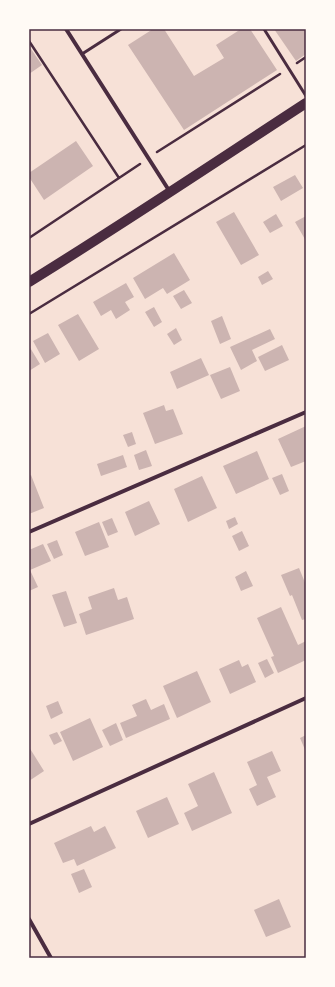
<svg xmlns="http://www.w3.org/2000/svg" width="335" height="987" viewBox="0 0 335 987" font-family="'Fira Sans',sans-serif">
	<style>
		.building { fill: #ccb4b1 }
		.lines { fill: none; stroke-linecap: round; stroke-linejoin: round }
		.path { stroke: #4a2c40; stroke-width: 2.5 }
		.service { stroke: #4a2c40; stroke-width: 3 }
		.minor { stroke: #4a2c40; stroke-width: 4 }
		.primary { stroke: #4a2c40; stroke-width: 10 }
		.neatline { fill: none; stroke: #4a2c40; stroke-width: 1.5 }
	</style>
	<rect width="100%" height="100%" fill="#f7e1d7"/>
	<path class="building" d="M153,29H164L194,76L224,58L216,45L241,29H250L277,70L184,130L128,45Z
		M274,29H306V54L296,61Z
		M29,46L42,65L29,74Z
		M76,141L93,166L44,200L29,177V173Z
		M295,175L303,188L281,201L273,187Z
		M234,212L259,255L241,265L216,222Z
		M276,214L283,226L270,233L263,222Z
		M306,216V241L295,222Z
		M174,253L190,280L167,294L163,288L145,299L133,278Z
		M268,271L273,279L262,285L258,277Z
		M126,283L134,297L125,302L130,310L116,319L111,310L101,316L93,302Z
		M184,290L192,303L181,309L173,296Z
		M154,307L162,322L154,327L145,312Z
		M78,314L99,349L79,361L58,325Z
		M222,316L231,339L220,344L211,321Z
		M176,328L182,340L174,345L167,334Z
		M270,329L275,339L252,350L257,361L241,370L230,347Z
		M48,333L60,354L45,363L33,341Z
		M282,345L289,360L265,371L258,357Z
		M29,346L40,364L29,371Z
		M201,358L209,375L177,389L170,372Z
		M230,367L240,391L221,399L210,375Z
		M164,405L166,411L173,409L183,434L155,444L143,413Z
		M306,426V461L291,467L278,439Z
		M132,432L136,444L128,447L123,435Z
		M146,450L152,466L139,470L134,455Z
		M257,451L269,479L236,494L223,466Z
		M123,455L127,467L101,476L97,464Z
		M282,474L289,491L280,495L272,478Z
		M31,475L44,508L29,514V476Z
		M202,476L217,508L188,522L174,489Z
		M149,501L160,524L135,536L125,512Z
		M235,517L238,524L229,529L226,521Z
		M112,518L118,532L108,536L102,522Z
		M99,522L109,547L85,556L75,532Z
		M242,531L249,546L239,551L232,536Z
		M57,540L63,555L54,559L47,544Z
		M43,544L51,561L30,570L38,587L29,591V550Z
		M299,568L306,585V619L302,620L292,595L290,596L281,575Z
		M246,571L253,586L241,591L235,577Z
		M114,588L118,600L127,597L134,619L86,635L79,614L92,609L88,597Z
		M66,591L77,623L64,627L52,595Z
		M281,607L298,645L306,641V660L278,673L271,657L274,656L257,618Z
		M267,659L274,673L265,678L258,663Z
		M239,660L242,667L248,664L256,682L230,694L219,669Z
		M197,671L211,702L177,718L163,686Z
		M146,699L151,710L164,704L170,719L126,738L120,723L137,716L132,705Z
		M58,701L63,713L51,719L46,706Z
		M90,718L103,747L73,761L60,732Z
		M116,723L123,740L110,746L102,730Z
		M57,732L62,741L54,745L49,735Z
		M306,735V752L300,738Z
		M29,747L44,771L29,781Z
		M272,751L281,771L267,777L276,797L257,806L249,789L257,785L247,762Z
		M214,772L232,813L192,831L184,813L198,806L188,784Z
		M167,797L179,824L148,838L136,811Z
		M91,826L94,832L105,826L116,848L77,866L74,859L63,863L54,843Z
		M84,869L92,887L79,893L71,874Z
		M279,899L291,927L266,937L254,910Z"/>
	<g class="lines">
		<path class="path" d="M29,41L119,178
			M297,63L306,57
			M157,152L280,74
			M29,238L140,164
			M29,314L306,145"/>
		<path class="service" d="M264,29L306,96
			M82,54L121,29"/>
		<path class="minor" d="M66,29L170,192
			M29,532L306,412
			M29,824L306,698
			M29,919L51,958"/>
		<path class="primary" d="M29,282C123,224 214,163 306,103"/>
	</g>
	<rect width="335" height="987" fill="none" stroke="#fffaf5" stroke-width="60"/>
	<rect x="30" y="30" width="275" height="927" class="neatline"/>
</svg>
